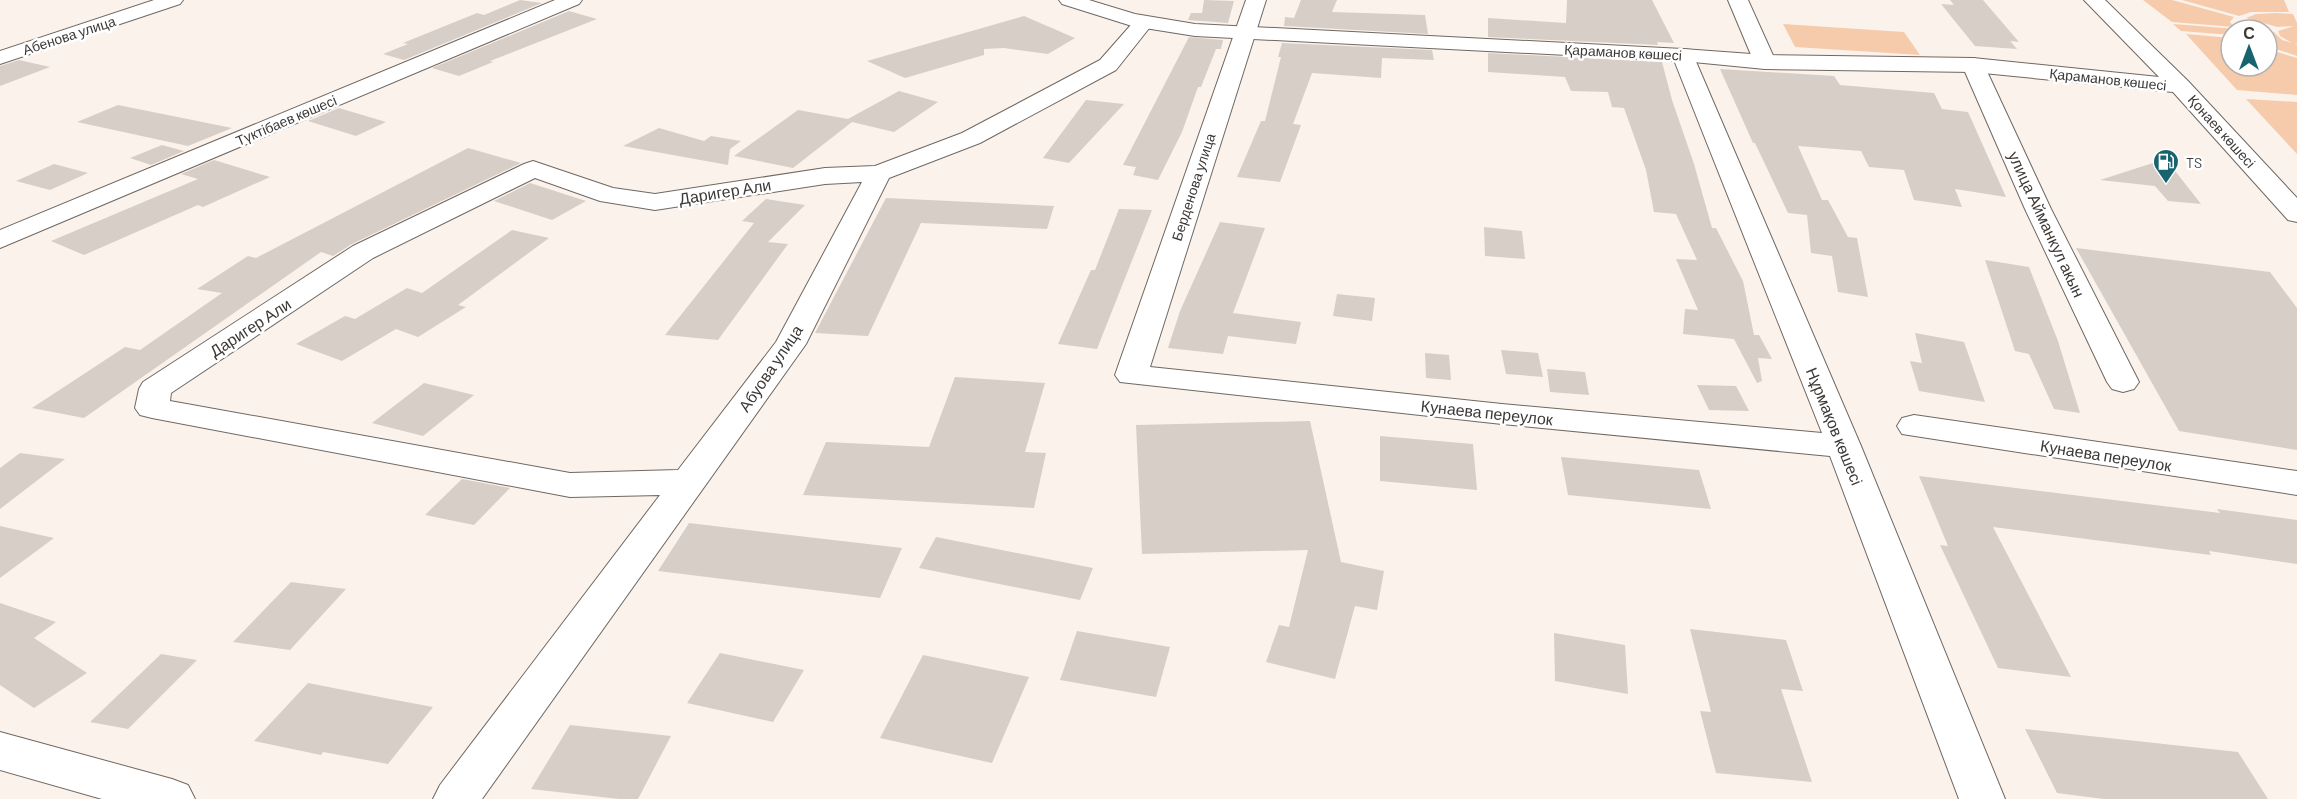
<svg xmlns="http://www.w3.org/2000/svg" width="2297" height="799" viewBox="0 0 2297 799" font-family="Barlow,sans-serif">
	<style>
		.green { fill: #f6cbab }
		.building { fill: #d7cec8 }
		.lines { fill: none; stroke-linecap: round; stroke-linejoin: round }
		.minor-casing { stroke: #6f6862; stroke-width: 2 }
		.tertiary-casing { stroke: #6f6862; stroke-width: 2 }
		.minor { fill: #fff; fill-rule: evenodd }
		.tertiary { fill: #fff; fill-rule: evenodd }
		.labels { text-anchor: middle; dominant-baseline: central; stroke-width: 5; stroke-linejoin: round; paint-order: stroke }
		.far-street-label { font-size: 14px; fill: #3c3937; stroke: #fff }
		.far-poi-label { font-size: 14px; fill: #3c3937; stroke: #fff; text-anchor: start }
		.street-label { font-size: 16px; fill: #3c3937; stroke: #fff }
	</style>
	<rect width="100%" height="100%" fill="#fbf2ec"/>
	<path class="green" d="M2143,0H2172L2234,17L2230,22L2234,27L2172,22Z
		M2182,0H2284L2289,12H2251L2239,16Z
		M2276,13L2293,14L2297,23V44H2295L2297,45V56L2267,46V31L2274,32L2282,40L2292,43L2280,36L2278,31L2294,26L2277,27L2246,18L2256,14Z
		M1783,24L1904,32L1920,55L1795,47Z
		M2173,24L2251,30H2231V35L2181,31Z
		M2186,34L2231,38V66H2267V49L2297,58V95L2237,90Z
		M2246,99L2297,102V154Z"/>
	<path class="building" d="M520,0L542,3L404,60L383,54L408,44L403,43L477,13L484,15Z
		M1204,0L1234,1L1228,23L1188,20L1191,13H1202Z
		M1301,0H1337L1332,12L1425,15L1428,34L1284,26L1285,17L1294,18Z
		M1567,0H1652L1674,43L1657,42L1658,45L1488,37V18L1566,23Z
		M1950,0H1983L2019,42L2010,41L2017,49L1975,46L1941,4L1954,5Z
		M569,11L597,19L490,61L493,62L459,76L432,68Z
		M1024,16L1075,38L1048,54L1004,48L984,49V55L905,78L867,61Z
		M1189,37L1223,40L1221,49H1216L1201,87H1198L1182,132L1158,180L1133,175L1136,167L1123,165Z
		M1282,43L1432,50L1434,60L1382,58L1381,78L1312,73L1293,124L1301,125L1280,182L1237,177L1261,121H1265L1281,57H1278Z
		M1488,53L1662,62L1672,100L1694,164L1712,228H1716L1743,281L1754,335H1759L1772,359L1758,358L1762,381L1757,383L1734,339L1683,334L1685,309L1698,310L1676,259L1697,260L1676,214L1654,212L1646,170L1624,108L1612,107L1608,92L1571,91L1565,77L1488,72Z
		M19,60L50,67L0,86V66Z
		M1720,69L1834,76L1840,85L1934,93L1942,109L1968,112L2006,197L1955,189L1962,207L1914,200L1904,170L1869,167L1861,151L1798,146L1822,200H1828L1848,237L1857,238L1868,297L1838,292L1832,256L1811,253L1807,215L1788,213L1755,143H1753Z
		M899,91L938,102L894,132L852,122L793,168L734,156L798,110L848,119Z
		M1086,100L1124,104L1069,163L1043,158Z
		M118,105L232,128L188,146L77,122Z
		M339,108L386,122L356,136L308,121Z
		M659,128L704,141L711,136L741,141L730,149L728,165L623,146Z
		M162,145L184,151L151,165L130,158Z
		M468,148L521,163L352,244L333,256L321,252L84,418L32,408L125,347L140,350L222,293L197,289L248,256L256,258Z
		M214,160L270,177L203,207L198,205L84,255L51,241L198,179L181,174Z
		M2156,162L2172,167L2201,204L2168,201L2155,186L2100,180Z
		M54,164L88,173L50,190L16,181Z
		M530,183L586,201L552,220L494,201Z
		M886,198L1054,206L1047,229L921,223L868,336L815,333Z
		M766,199L805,205L768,242L788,244L718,340L665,335L754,223L742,221Z
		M1119,209L1152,210L1097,349L1058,344L1091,270H1095Z
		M1220,222L1265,228L1233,313L1301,322L1296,344L1228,336L1223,354L1168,348L1180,311Z
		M1484,227L1522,231L1525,259L1485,256Z
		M512,230L549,238L458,305L466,307L418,337L396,329L342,361L296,344L345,316L355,319L407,288L422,293Z
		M2076,248L2270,272L2297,308V450L2179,431Z
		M1985,260L2029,267L2058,341L2080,413L2054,409L2029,354L2015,351Z
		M1337,294L1375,298L1372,321L1333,316Z
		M1915,333L1964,342L1985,402L1919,391L1910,361L1922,363Z
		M1501,350L1538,353L1543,377L1506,374Z
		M1425,353L1449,355L1451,380L1426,378Z
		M1547,369L1585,372L1589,395L1550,392Z
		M955,377L1045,383L1025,452L1046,453L1034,508L803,495L826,442L929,447Z
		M424,383L474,395L423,436L372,423Z
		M1697,385L1736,386L1749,411L1709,410Z
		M1310,421L1341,562L1384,571L1377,610L1355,606L1335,679L1266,662L1279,625L1289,627L1308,550L1142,554L1136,425Z
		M1380,436L1473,444L1477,490L1380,481Z
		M20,453L65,459L0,509V468Z
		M1561,457L1699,470L1711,509L1568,495Z
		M1919,476L2220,513L2217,509L2297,520V564L2209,551L2211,555L1993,527L2071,677L1998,668L1940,545L1948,546Z
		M462,479L510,488L474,525L425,515Z
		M689,523L739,529L902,548L880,598L658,571Z
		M0,526L54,538L0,578Z
		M936,537L1093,568L1080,600L919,568Z
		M291,582L346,589L290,650L233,642Z
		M0,603L56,622L34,638L87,673L34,708L0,685Z
		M1690,629L1786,640L1803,691L1781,689L1812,782L1716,773L1700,711L1711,712Z
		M1077,631L1170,647L1156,697L1060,680Z
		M1554,633L1625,645L1628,694L1555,681Z
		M720,653L804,670L773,722L687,703Z
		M161,654L197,660L128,729L90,722Z
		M923,655L1029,677L992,763L880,738Z
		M308,683L390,699L433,707L388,764L323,752L321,755L254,741Z
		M570,725L671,736L638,799H619L531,789Z
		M2025,729L2238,752L2268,799H2104L2057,793Z"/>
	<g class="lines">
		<defs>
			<path id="minor" d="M154,0H183L180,4L0,64V51Z
				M555,0H582L579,4L0,248V230Z
				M1246,0H1266L1150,367L1502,404L1822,433L1672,55L1675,50L1683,49L1691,50L1861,446L2005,799H1959L1830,456L1502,424L1120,382L1115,375Z
				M1728,0H1748L1776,62L1773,67L1765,69L1757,67L1754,62Z
				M1144,16L1151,18L1154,22L1116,70L980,143L889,178L806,344L482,799H433L440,785L660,495L570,497L152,418L140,415L135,408L139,389L143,382L353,246L524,164L533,161L613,188L655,194L825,168L875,166L962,133L1100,60L1137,18ZM535,178L600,201L655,210L825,184L862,182L776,342L678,470L570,473L170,401L171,393L373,258Z
				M1973,58L1981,60L1984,65L2051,209L2139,382L2134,389L2123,392L2112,389L2107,382L2025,209L1962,65L1965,60Z
				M1914,415L2297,471V495L1902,434L1897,426L1902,418Z"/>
			<path id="tertiary" d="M1059,0H1089L1135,14L1195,24L1683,49L1765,55L1973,58L2159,77L2084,0H2105L2188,81L2297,198V222L2288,220L2173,92L1973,72L1765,69L1683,61L1195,36L1132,26L1062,4Z
				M0,732L172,779L188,785L195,799H102L0,770Z"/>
		</defs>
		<use href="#minor" class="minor-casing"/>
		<use href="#tertiary" class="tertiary-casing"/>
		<use href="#minor" class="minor"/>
		<use href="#tertiary" class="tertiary"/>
	</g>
	<defs>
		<symbol id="fuel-pin" viewBox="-11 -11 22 30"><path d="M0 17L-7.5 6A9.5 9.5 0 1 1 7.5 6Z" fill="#18646e" stroke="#fff"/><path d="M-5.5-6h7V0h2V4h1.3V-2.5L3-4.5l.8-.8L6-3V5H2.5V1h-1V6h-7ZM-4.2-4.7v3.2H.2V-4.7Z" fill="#fff"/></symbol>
	</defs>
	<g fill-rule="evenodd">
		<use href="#fuel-pin" x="2151" y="147" width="30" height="40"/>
	</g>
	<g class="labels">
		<g class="far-street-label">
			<text transform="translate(69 35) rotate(-18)">Абенова улица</text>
			<text transform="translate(1623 52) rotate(3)">Қараманов көшесі</text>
			<text transform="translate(2108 79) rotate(6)">Қараманов көшесі</text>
			<text transform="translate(286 120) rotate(-23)">Түктібаев көшесі</text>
			<text transform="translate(2222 131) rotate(48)">Қонаев көшесі</text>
			<text transform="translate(1193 187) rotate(-72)">Берденова улица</text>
		</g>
		<g class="far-poi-label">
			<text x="2186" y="162">TS</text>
		</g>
		<g class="street-label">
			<text transform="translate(725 191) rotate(-9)">Даригер Али</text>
			<text transform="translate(2047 224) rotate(65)">улица Айманкул акын</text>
			<text transform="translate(250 327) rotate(-33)">Даригер Али</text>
			<text transform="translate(770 368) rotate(-56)">Абуова улица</text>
			<text transform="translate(1487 412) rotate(6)">Кунаева переулок</text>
			<text transform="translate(1835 426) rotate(68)">Нұрмақов көшесі</text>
			<text transform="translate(2106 455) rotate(9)">Кунаева переулок</text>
		</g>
	</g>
	<g transform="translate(2249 48)"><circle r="28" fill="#ffffff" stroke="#b1b0af" stroke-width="1.5"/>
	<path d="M0-4.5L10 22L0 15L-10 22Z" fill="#18646e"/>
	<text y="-9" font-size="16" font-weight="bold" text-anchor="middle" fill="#3c3937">С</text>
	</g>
</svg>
